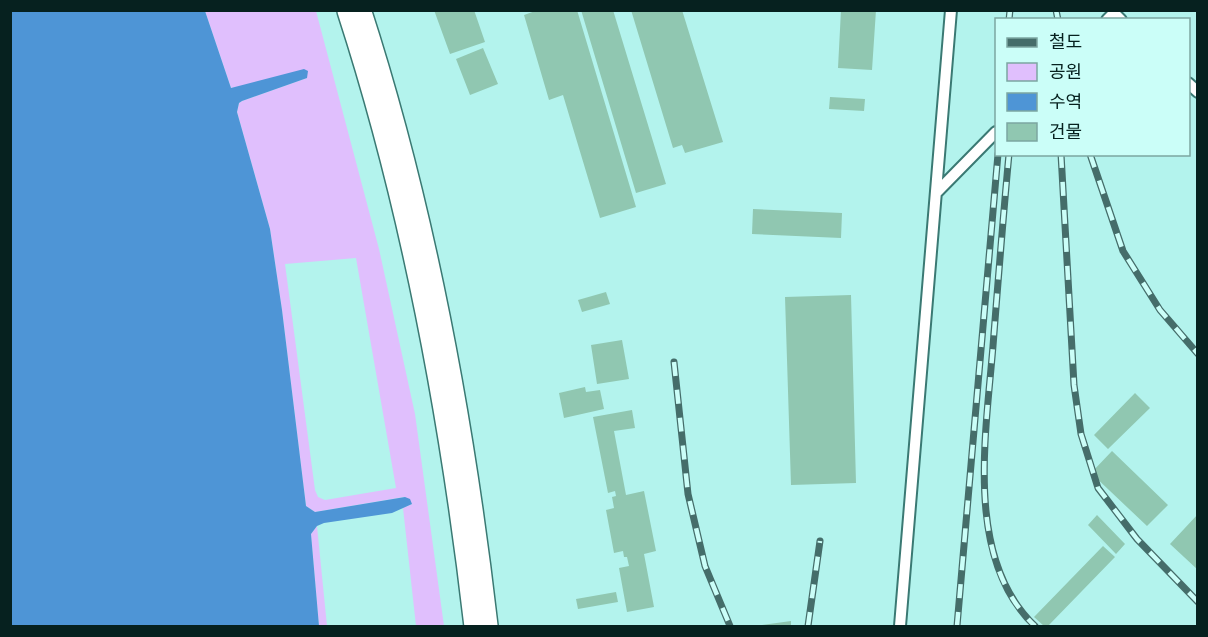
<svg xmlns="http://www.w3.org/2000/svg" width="1208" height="637" viewBox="0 0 1208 637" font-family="'Crimson Pro','Noto Sans KR',serif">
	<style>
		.green { fill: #e0bffd; fill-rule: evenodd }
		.water { fill: #4e95d6 }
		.building { fill: #90c7b1 }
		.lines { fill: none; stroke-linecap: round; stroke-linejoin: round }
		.service-casing { stroke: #3a7973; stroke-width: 14 }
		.trunk-casing { stroke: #3a7973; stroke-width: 36 }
		.service { stroke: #fff; stroke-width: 10 }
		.trunk { stroke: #fff; stroke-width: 33 }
		.rail-casing { stroke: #456d6a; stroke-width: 7 }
		.rail { stroke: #cbfef8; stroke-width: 4.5; stroke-dasharray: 14; stroke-linecap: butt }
	</style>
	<rect width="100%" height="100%" fill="#b3f3ed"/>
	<path class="green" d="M205,11H316L379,249L415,414L444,626H416L403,508L412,504L404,497L315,512L306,506L282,310L270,229L237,112L239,103L242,101L307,78L231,88ZM356,258L396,488L325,500L318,497L315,490L285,264Z
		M317,526L327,626H319L311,534Z"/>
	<path class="water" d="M10,11H205L231,88L304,69L308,71L307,78L242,101L239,103L237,112L270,229L282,310L306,506L315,512L405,497L410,499L412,504L392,513L324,523L317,526L311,534L319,626H11Z"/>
	<path class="building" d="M434,10H474L485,42L450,54Z
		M538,10H577L636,207L600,218L563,95L549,100L524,15Z
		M581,10H613L666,184L636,193Z
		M631,10H682L723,142L685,153L682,145L673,148Z
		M841,10H876L872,70L838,68Z
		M483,48L498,84L470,95L456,59Z
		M830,97L865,99L864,111L829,109Z
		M753,209L842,213L841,238L752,234Z
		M606,292L610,304L582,312L578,300Z
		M851,295L856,483L791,485L785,297Z
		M622,340L629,379L597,384L591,345Z
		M585,387L586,392L600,390L604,409L564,418L559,393Z
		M1135,393L1150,408L1108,449L1094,435Z
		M632,410L635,428L614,431L626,495L644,491L656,551L644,554L654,607L627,612L619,568L629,566L627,557H624L623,551L614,553L606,510L614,508L612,497L616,496L615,491L608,493L593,417Z
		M1112,451L1168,505L1147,526L1091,473Z
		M1198,514V570L1170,544Z
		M1097,515L1125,544L1116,554L1088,525Z
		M1103,546L1115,557L1048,626H1044L1034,617Z
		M616,592L618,602L578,609L576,599Z
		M791,621V626H762V625Z"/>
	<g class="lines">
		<defs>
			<path id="service" d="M1107,20L1114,13L1121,20
				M1188,83L1198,92
				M937,192L996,132
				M900,626L951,10"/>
			<path id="trunk" d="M354,10C419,210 457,418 481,626"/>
		</defs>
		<use href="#service" class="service-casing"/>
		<use href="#trunk" class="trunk-casing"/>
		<use href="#service" class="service"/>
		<use href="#trunk" class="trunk"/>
		<defs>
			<path id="rail" d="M1056,10L1058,20
				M1009,20L1010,10
				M1009,154C1003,218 998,282 993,346C986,434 964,559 1035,626
				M1061,154L1074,385L1081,434L1098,488L1137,539L1198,602
				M1090,154L1123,251L1160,310L1198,354
				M674,362L688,494L705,566L730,626
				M808,626L820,541
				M957,626L998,154"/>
		</defs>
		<use href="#rail" class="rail-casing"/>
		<use href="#rail" class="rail"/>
	</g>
	<rect width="1208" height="637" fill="none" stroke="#06211f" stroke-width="24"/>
	<rect x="995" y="18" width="195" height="138" fill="#cbfef8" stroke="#7ca6a1" stroke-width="1.5"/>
	<rect x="1007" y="38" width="30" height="9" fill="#456d6a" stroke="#7ca6a1" stroke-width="1.5"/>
	<text x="1049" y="48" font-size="18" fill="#06211f">철도</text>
	<rect x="1007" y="63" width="30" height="18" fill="#e0bffd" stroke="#7ca6a1" stroke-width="1.5"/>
	<text x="1049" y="78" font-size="18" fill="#06211f">공원</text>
	<rect x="1007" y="93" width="30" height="18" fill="#4e95d6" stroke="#7ca6a1" stroke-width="1.5"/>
	<text x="1049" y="108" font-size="18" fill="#06211f">수역</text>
	<rect x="1007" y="123" width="30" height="18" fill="#90c7b1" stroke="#7ca6a1" stroke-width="1.5"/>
	<text x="1049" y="138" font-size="18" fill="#06211f">건물</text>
</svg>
